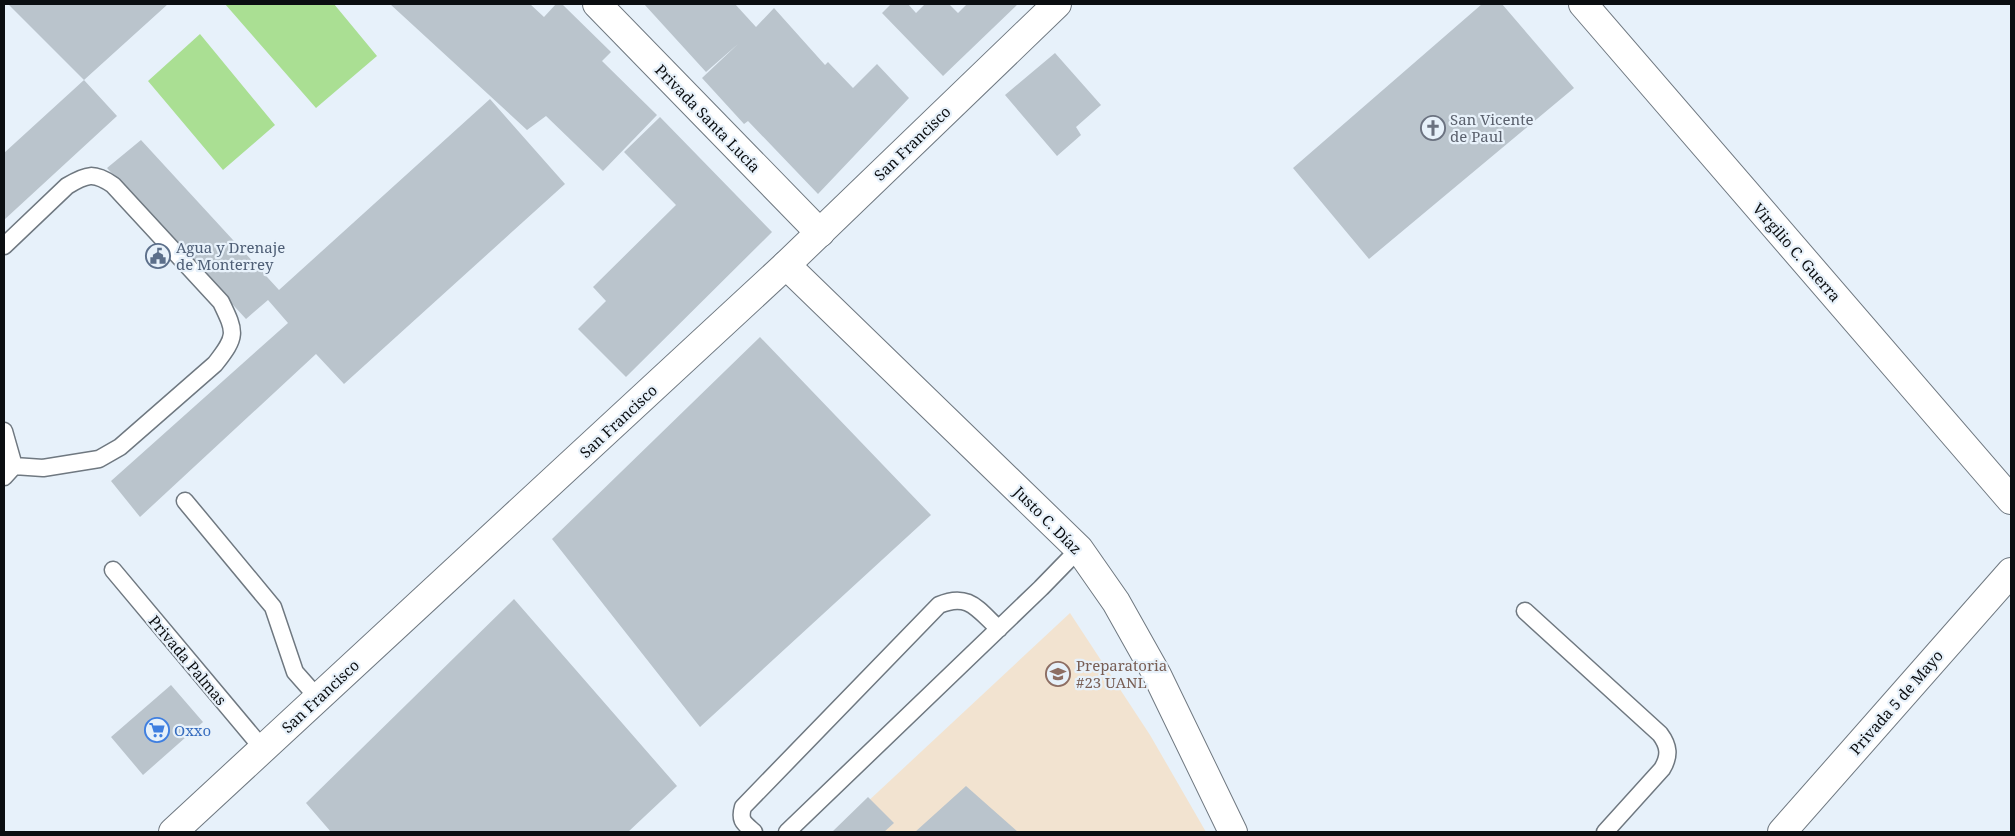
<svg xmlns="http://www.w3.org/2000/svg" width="2015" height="836" viewBox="0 0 2015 836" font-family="'Noto Serif',serif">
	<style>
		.education { fill: #f2e3d0 }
		.green { fill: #aadf93 }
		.building { fill: #bac4cc }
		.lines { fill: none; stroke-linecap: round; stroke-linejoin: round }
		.service-casing { stroke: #6f7880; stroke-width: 19 }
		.minor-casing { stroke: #6f7880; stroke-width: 30 }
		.tertiary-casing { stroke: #6f7880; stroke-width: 30 }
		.service { stroke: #fff; stroke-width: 16 }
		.minor { stroke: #fff; stroke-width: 28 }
		.tertiary { stroke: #fff; stroke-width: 28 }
		.labels { text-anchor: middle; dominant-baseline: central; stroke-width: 4.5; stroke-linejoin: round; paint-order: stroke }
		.street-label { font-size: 15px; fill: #0b0e11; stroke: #e7f1fa }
		.worship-label { font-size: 15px; fill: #5b616d; stroke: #e7f1fa; text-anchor: start }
		.service-label { font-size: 15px; fill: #4e5e75; stroke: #e7f1fa; text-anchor: start }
		.education-label { font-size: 15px; fill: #785e54; stroke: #e7f1fa; text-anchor: start }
		.shop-label { font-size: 15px; fill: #366cbe; stroke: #e7f1fa; text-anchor: start }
	</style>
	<rect width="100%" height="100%" fill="#e7f1fa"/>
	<path class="education" d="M1070,613L1150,735L1206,832H835Z"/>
	<path class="green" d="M225,4H334L377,56L316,108Z
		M200,34L275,125L223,170L148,81Z"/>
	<path class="building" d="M8,4H168L84,80Z
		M390,4H530L544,17L556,4H562L611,52L602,61L657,115L603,171L546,116L527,130Z
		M644,4H735L756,27L774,8L825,65L828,62L853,88L877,64L909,98L818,194L748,121L744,124L702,78L738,44L706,72Z
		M891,4H908L916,13L925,4H949L958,13L967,4H1018L943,76L882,13Z
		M1482,4H1502L1574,88L1369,259L1293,168Z
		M1055,53L1101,105L1076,127L1081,135L1057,156L1005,95Z
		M84,80L117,116L4,220V153Z
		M490,99L565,184L344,384L316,354L140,517L111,481L288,323L268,300L246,319L107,168L141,140L279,290Z
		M660,117L772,232L626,377L578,329L606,301L593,287L676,205L624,152Z
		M760,337L931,515L700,727L552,539Z
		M514,599L677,786L628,832H331L306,803Z
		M171,685L203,722L143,775L111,737Z
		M966,786L1018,832H915Z
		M868,797L894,823L884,832H832Z"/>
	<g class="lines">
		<defs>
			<path id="service" d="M4,246L67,186C87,174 94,172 113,185L221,302C236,333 237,336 215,364L120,447L99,459L43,468L14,466L4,477
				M4,431L14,466
				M185,501L273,607L295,672L318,698
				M113,570L263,749
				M1525,611L1660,734C1669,746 1670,756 1662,769L1605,832
				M754,832C744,823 739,821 743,807L939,605C969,592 978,610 999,629
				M787,832L1041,588L1079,549"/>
			<path id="minor" d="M597,4L820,233
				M1583,4L2011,500
				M786,265L1079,549L1116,602L1157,675L1233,832
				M1782,832L2011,572"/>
			<path id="tertiary" d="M173,832L786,265L1057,4"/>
		</defs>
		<use href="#service" class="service-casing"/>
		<use href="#minor" class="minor-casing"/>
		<use href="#tertiary" class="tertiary-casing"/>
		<use href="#service" class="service"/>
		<use href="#minor" class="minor"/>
		<use href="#tertiary" class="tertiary"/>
	</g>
	<defs>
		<symbol id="church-ring" viewBox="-11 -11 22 22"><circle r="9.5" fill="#e7f1fa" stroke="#6b7280" stroke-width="1.5"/><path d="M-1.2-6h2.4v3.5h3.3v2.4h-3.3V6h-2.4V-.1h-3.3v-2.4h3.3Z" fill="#6b7280"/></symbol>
		<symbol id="civic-ring" viewBox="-11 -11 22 22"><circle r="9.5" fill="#e7f1fa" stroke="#5c6f8a" stroke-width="1.5"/><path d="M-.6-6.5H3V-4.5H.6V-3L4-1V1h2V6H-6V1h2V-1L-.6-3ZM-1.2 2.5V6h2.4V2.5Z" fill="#5c6f8a"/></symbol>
		<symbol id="school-ring" viewBox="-11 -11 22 22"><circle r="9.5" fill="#e7f1fa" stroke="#8d6e63" stroke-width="1.5"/><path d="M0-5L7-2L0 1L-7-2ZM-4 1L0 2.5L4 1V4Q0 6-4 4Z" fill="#8d6e63"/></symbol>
		<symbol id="supermarket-ring" viewBox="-11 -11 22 22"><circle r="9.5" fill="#e7f1fa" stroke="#3f7fe0" stroke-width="1.5"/><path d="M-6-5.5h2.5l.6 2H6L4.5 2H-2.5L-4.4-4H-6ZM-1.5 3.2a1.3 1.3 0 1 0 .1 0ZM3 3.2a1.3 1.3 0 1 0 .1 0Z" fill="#3f7fe0"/></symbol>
	</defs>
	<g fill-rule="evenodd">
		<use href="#church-ring" x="1419" y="114" width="28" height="28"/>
		<use href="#civic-ring" x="144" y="242" width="28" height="28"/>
		<use href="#school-ring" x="1044" y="660" width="28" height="28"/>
		<use href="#supermarket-ring" x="143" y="716" width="28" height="28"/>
	</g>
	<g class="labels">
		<g class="street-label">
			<text transform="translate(708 118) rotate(46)">Privada Santa Lucía</text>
			<text transform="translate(912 143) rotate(-44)">San Francisco</text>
			<text transform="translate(1797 252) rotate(49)">Virgilio C. Guerra</text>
			<text transform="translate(618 421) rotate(-43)">San Francisco</text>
			<text transform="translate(1048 520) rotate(45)">Justo C. Díaz</text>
			<text transform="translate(188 660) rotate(50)">Privada Palmas</text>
			<text transform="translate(320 696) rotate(-43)">San Francisco</text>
			<text transform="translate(1896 702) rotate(-49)">Privada 5 de Mayo</text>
		</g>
		<g class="worship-label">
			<text x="1450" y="119">San Vicente<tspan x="1450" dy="17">de Paul</tspan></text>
		</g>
		<g class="service-label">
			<text x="176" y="247">Agua y Drenaje<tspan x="176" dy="17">de Monterrey</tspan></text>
		</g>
		<g class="education-label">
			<text x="1076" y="665">Preparatoria<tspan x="1076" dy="17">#23 UANL</tspan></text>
		</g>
		<g class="shop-label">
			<text x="174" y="730">Oxxo</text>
		</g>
	</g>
	<rect width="2015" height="836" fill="none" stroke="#0b0e11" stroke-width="10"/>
</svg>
